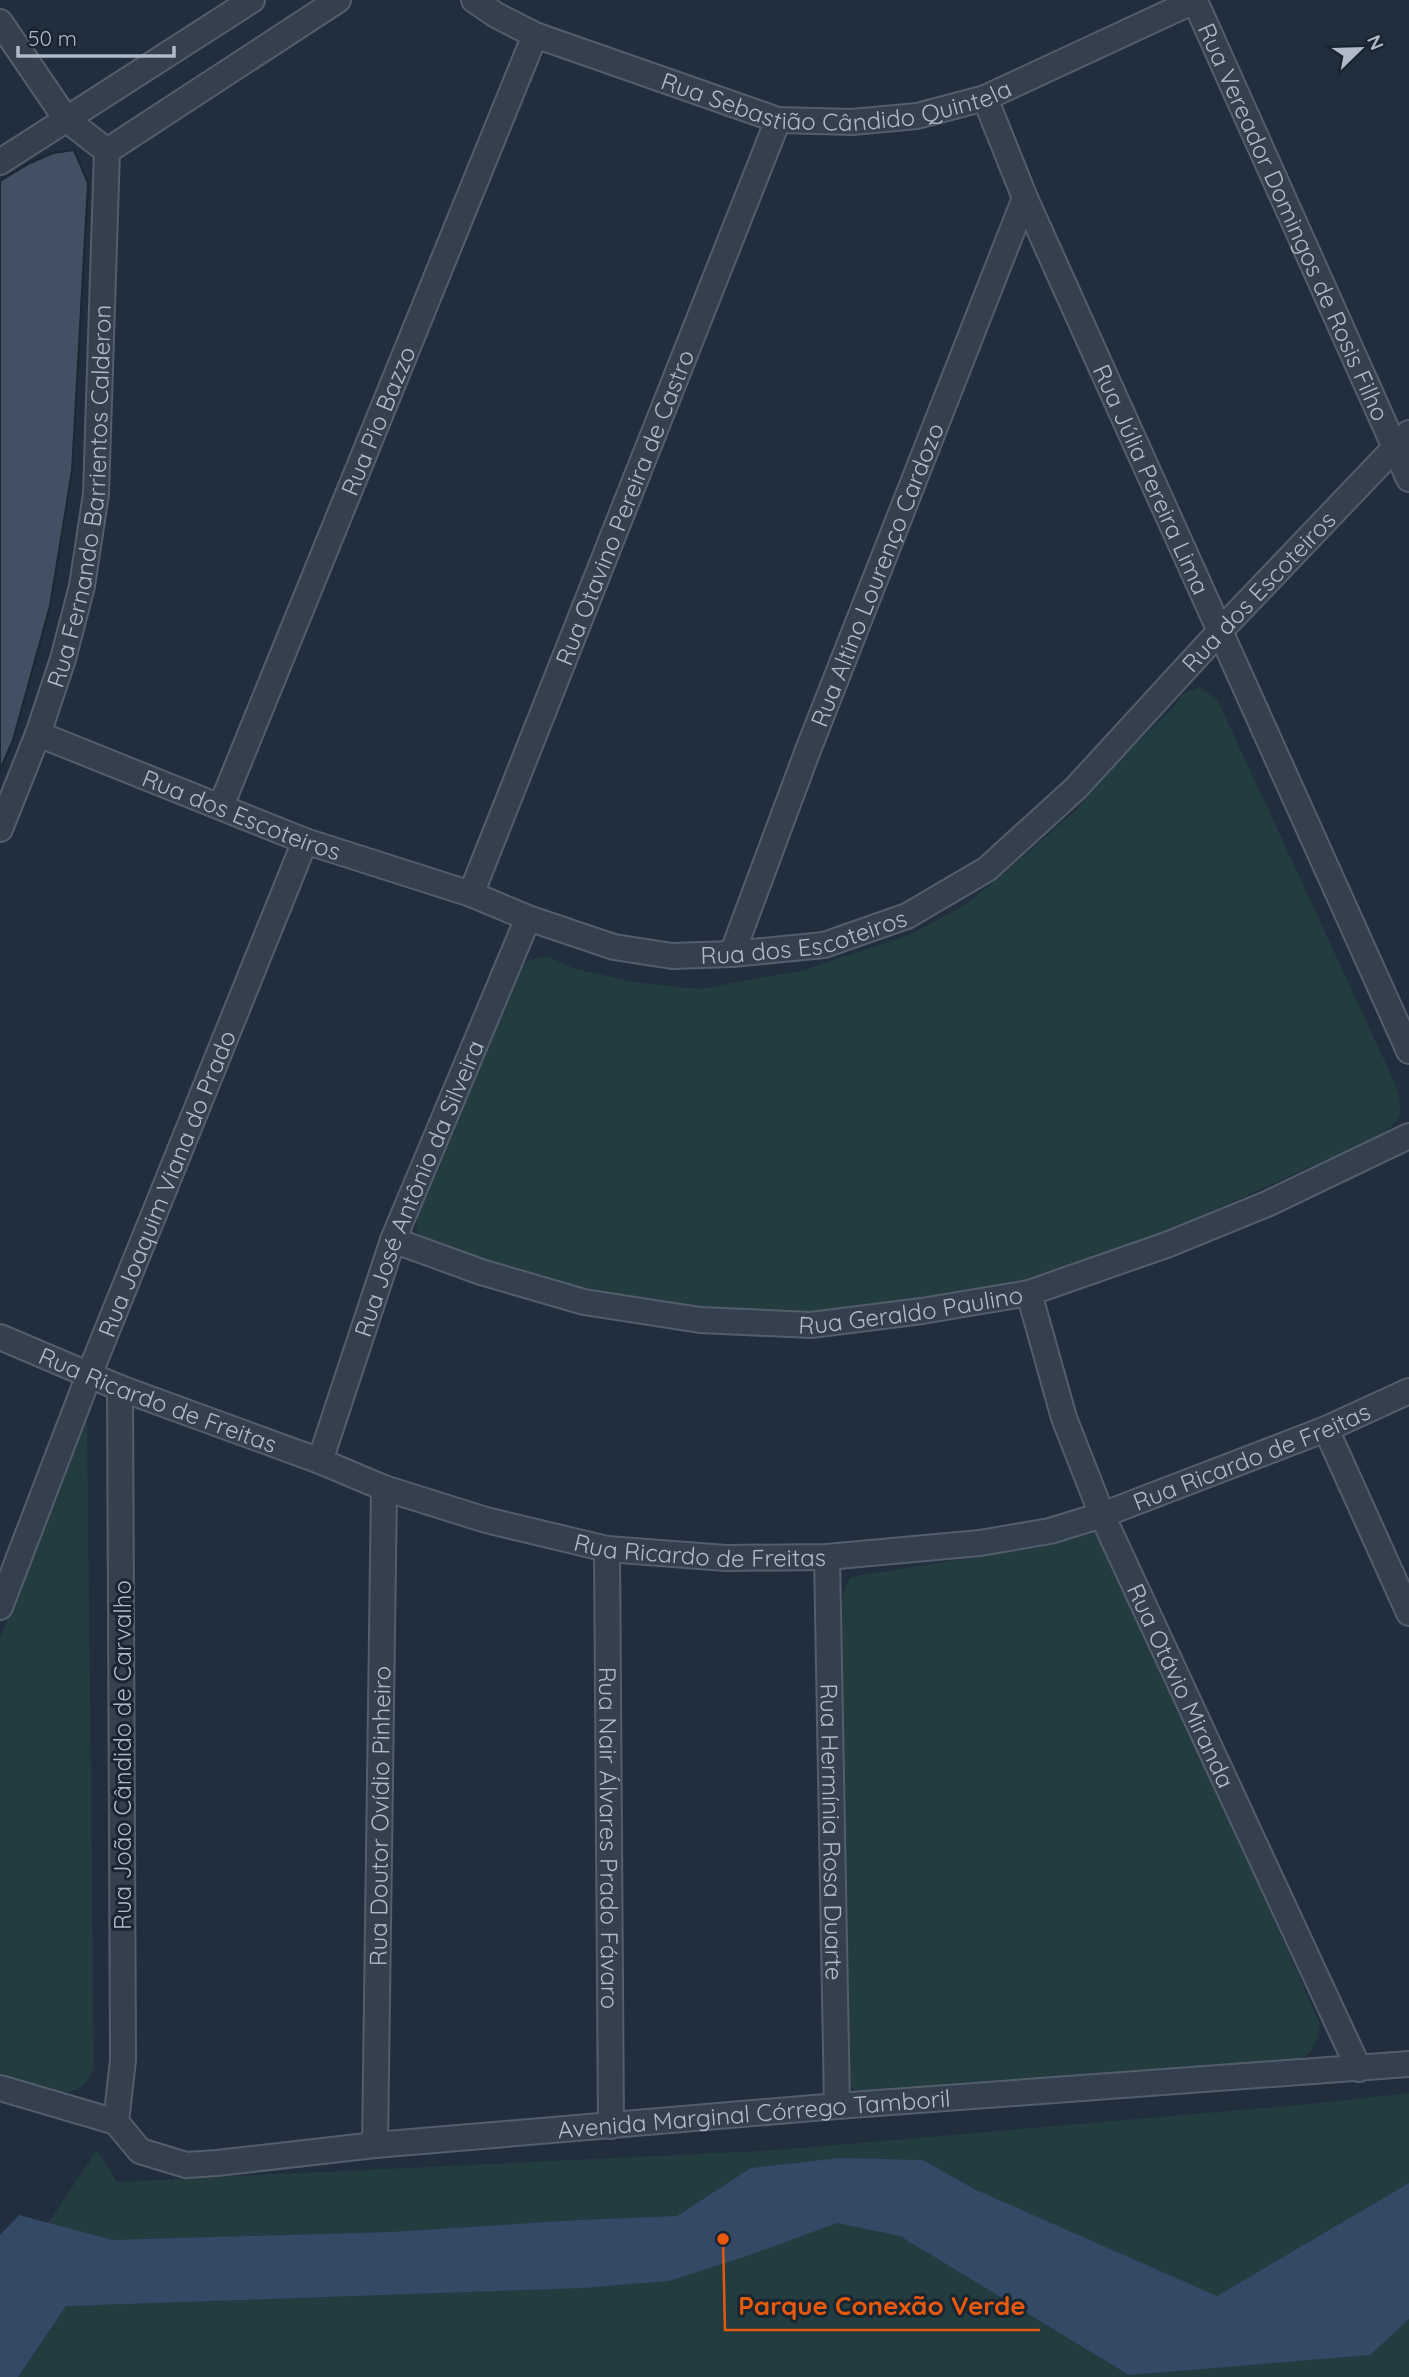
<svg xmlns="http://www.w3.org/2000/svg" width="1409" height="2377" viewBox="0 0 1409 2377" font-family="Quicksand,sans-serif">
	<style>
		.green { fill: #233c3f }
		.water { fill: #334966 }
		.building { fill: #415062; stroke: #1c2734; stroke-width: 2 }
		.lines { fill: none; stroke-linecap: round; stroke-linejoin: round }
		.street-casing { stroke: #535d6c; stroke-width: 28 }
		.street { stroke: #35404e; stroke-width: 24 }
		.labels { text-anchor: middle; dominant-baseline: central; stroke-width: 6; stroke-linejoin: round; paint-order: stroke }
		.street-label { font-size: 24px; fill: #b0bac9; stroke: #1a2532 }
		.leader { fill: none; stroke: #e8590c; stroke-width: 2.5 }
		.callout-dot { fill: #e8590c; stroke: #1a2532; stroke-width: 2.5 }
		.callout-label { font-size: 26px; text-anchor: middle; font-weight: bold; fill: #e8590c; stroke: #1a2532; stroke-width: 6; stroke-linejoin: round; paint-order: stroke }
	</style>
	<rect width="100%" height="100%" fill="#212e3e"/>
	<path class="green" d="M1200,687L1218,701L1393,1079C1405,1110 1405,1121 1375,1138L1112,1256L1024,1285L810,1321L584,1301L420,1240L416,1228L419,1208L519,968L528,961L547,956L573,968L633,982L699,989L804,970L909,935L965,905L1004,873L1074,812L1126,753L1169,712L1183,694Z
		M87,1415L94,2067C79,2112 32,2086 0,2076V1639Z
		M1092,1530L1118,1565L1320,2024C1315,2054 1309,2057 1281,2067L864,2095L843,2084L840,1615L843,1594L850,1578L861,1575L1054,1545Z
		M1409,2093V2377H0V2295L97,2150L117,2182L777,2150L1309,2104Z"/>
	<path class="water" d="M840,2158L923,2160L974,2189L1217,2296L1409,2183V2319L1370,2355L1129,2375L900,2236L837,2223L747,2256L669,2281L583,2288L66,2306L18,2377H0V2235L19,2215L112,2240L390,2232L579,2220L677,2216L751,2168Z"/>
	<path class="building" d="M74,150L88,183L72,471L50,606L13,740L0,770V181L30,163L53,153Z"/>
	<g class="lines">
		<defs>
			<g id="street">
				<path id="s1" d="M474,0L496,15L535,35L778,120L852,122L917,116L985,98L1196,0"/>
				<path id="s2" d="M1195,1L1409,479"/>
				<path d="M0,22L66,119L107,151"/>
				<path id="s3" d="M985,98L1025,198L1409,1051"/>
				<path d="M107,151L338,0"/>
				<path d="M0,162L252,0"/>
				<path id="s4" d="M38,734L305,841L471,894L528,918L614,947L672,956L732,954L824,945L907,916L987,869L1076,788L1220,631L1409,433"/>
				<path id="s5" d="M221,806L535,35"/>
				<path id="s6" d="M0,829L38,734L63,659L82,586L96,494L107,151"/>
				<path id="s7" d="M471,894L778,120"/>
				<path id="s8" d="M732,954L808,750L1025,198"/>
				<path id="s9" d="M393,1240L481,1272L584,1302L700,1320L811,1325L922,1311L1029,1293L1169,1244L1267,1204L1409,1136"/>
				<path id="s10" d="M1029,1293L1064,1418L1102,1515L1359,2069"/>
				<path id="s11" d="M0,1337L120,1388L320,1461L384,1488L486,1520L607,1549L726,1558L827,1557L980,1543L1050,1531L1102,1515L1326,1429L1409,1391"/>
				<path d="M1326,1429L1409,1613"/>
				<path id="s12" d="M320,1461L393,1240L528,918"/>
				<path id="s13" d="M607,1549L611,2126"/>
				<path id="s14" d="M827,1557L837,2106"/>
				<path id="s15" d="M0,1607L89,1375L305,841"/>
				<path d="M0,2088L116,2122"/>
				<path id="s16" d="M116,2122L140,2151L186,2165L217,2163L375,2145L837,2106L1409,2064"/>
				<path d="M116,2122L123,2060L120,1388"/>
				<path id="s17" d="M375,2145L384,1488"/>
			</g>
		</defs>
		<use href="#street" class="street-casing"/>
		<use href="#street" class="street"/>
	</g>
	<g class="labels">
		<g class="street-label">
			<text stroke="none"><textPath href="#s1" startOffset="385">Rua Sebastião Cândido Quintela</textPath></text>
			<text stroke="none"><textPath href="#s2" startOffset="242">Rua Vereador Domingos de Rosis Filho</textPath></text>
			<text stroke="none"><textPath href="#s5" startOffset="416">Rua Pio Bazzo</textPath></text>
			<text stroke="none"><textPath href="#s3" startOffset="416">Rua Júlia Pereira Lima</textPath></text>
			<text stroke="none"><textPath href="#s6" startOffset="346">Rua Fernando Barrientos Calderon</textPath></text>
			<text stroke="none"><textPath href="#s7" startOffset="416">Rua Otavino Pereira de Castro</textPath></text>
			<text stroke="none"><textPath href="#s8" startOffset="406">Rua Altino Lourenço Cardozo</textPath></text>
			<text stroke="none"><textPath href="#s4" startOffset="1395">Rua dos Escoteiros</textPath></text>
			<text stroke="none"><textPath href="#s4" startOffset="219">Rua dos Escoteiros</textPath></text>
			<text stroke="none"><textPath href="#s4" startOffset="807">Rua dos Escoteiros</textPath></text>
			<text stroke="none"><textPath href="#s15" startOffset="455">Rua Joaquim Viana do Prado</textPath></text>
			<text stroke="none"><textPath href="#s12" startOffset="290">Rua José Antônio da Silveira</textPath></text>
			<text stroke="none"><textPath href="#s9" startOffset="530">Rua Geraldo Paulino</textPath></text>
			<text stroke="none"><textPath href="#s11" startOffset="170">Rua Ricardo de Freitas</textPath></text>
			<text stroke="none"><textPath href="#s11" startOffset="1304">Rua Ricardo de Freitas</textPath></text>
			<text stroke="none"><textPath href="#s11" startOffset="737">Rua Ricardo de Freitas</textPath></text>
			<text stroke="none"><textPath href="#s10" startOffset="422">Rua Otávio Miranda</textPath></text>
			<text transform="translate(122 1755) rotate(-90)">Rua João Cândido de Carvalho</text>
			<text stroke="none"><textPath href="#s17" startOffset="329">Rua Doutor Ovídio Pinheiro</textPath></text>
			<text stroke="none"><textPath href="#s14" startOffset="275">Rua Hermínia Rosa Duarte</textPath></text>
			<text stroke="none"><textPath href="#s13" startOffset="289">Rua Nair Álvares Prado Fávaro</textPath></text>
			<text stroke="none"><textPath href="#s16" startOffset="656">Avenida Marginal Córrego Tamboril</textPath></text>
		</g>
	</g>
	<path class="leader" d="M723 2239L725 2330H1040"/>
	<circle class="callout-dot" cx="723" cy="2239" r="7"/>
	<g class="callout-label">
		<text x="882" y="2315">Parque Conexão Verde</text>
	</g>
	<g transform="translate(1360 49) rotate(67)" stroke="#1a2532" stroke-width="5" paint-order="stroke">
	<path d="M0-5L12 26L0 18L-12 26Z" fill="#b0bac9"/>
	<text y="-10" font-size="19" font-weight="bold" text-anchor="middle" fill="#b0bac9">N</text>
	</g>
	<path d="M18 46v10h156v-10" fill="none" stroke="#b0bac9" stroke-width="3.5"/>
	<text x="28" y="46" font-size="21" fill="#b0bac9" stroke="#1a2532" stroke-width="5" paint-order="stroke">50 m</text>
</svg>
